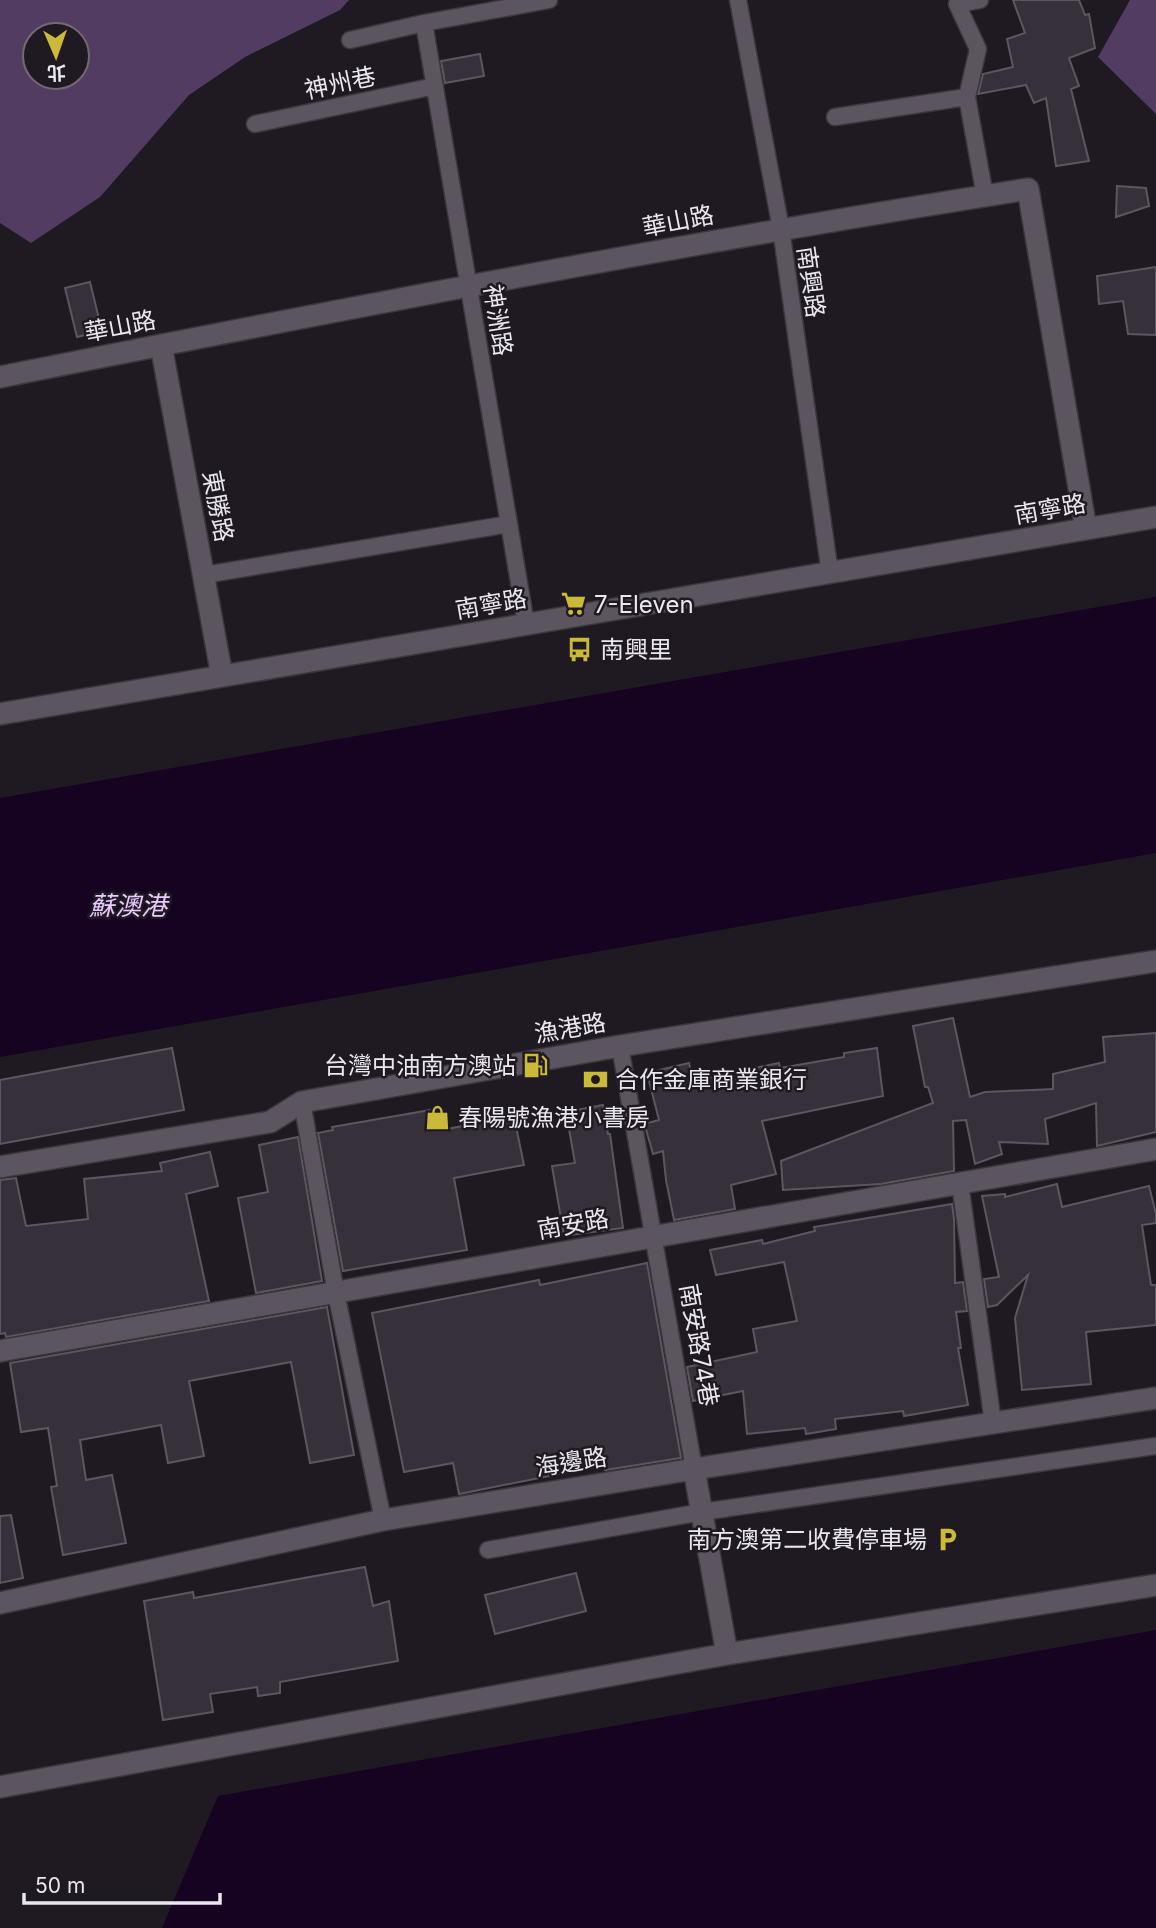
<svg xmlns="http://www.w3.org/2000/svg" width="1156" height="1928" viewBox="0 0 1156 1928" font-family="Inter,'Noto Sans TC',sans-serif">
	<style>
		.forest { fill: #533c62; fill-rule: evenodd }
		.water { fill: #160221 }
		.building { fill: #36303a; stroke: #5c5661; stroke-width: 2 }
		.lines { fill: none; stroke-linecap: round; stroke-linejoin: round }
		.lane-casing { stroke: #3b373e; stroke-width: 19 }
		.street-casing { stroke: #3b373e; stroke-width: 24 }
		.lane { stroke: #5c5560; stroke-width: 16 }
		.street { stroke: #5c5560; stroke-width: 21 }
		.labels { text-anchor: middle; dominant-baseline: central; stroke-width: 5; stroke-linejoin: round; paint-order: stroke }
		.street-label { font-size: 24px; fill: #ebe7ee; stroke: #1f1922 }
		.poi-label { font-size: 24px; fill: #ebe7ee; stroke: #1f1922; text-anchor: start }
		.water-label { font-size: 26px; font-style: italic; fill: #e9c9fe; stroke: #1f1922 }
	</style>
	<rect width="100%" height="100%" fill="#1f1922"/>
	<path class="forest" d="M0,0H349L340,10L245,57L189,95L100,197L31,243L0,223ZM77,35V77H35V35Z
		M1130,0H1156V114L1098,57Z"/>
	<path class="water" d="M1156,597V853L0,1057V798Z
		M1156,1630V1928H162L218,1796Z"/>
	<path class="building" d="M1013,0H1079L1085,15L1089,14L1095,48L1069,58L1079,86L1071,89L1089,161L1056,166L1046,98L1034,103L1026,85L978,94L983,74L1013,67L1007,39L1025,33Z
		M480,54L484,76L445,83L441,61Z
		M1117,186L1146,188L1149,206L1116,217Z
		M1156,267V335L1128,334L1123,301L1099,304L1097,276Z
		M90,282L102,331L77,337L65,288Z
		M953,1018L970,1097L985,1092L1053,1089V1074L1105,1062L1103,1037L1156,1033V1132L1097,1146L1096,1103L1045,1119L1048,1144L999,1142L1002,1154L975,1164L966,1120L953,1121L954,1171L881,1184L783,1190L781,1161L933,1103L928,1087H925L913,1026Z
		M172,1048L184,1110L0,1144V1080Z
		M877,1048L883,1096L762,1121L776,1174L731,1185L735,1209L674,1220L666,1180L663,1151L653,1154L645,1126L644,1124L659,1120L647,1073L689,1063L693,1081L779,1063L780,1068L844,1057V1053Z
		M603,1105L608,1134H610L623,1228L564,1236L552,1166L575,1163L566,1112Z
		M442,1108L446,1129L514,1117L524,1165L454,1178L467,1250L343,1271L318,1133L333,1130L332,1127Z
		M298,1137L322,1281L256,1293L238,1198L268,1192L259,1145Z
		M210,1152L218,1186L186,1194L209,1301L6,1337L5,1333L0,1334V1180L16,1178L26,1226L88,1219L84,1179L162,1171L160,1163Z
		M1057,1184L1062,1207L1149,1186L1156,1214V1223L1142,1225L1151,1285H1156V1325L1086,1332L1091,1384L1022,1390L1015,1318L1028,1275L997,1305L988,1307L984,1279L999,1277L982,1196L1005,1194V1197Z
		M952,1204L954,1219L955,1283L963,1282L967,1311L956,1312L961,1348H958L968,1405L904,1416L903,1411L835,1419L836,1429L806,1434L805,1428L747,1434L743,1391L693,1401L687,1367L757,1352L753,1329L797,1321L784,1262L716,1275L710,1250L762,1240L763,1244L815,1231L814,1227Z
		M647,1263L681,1458L605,1470L604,1465L459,1494L453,1463L404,1472L372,1313L539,1280L540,1285Z
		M327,1307L354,1455L310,1463L291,1362L189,1381L204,1456L168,1463L161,1425L80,1440L86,1480L112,1475L126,1543L63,1555L51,1487L57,1486L48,1428L21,1432L10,1363Z
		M11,1515L23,1578L0,1583V1516Z
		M365,1567L373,1606L389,1601L398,1661L280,1682V1693L258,1696L257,1687L210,1694L213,1712L163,1720L144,1601L193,1592L194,1598Z
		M576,1573L586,1611L495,1634L485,1595Z"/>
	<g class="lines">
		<defs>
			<path id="lane" d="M738,0L781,229L830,573
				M980,0L957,4L978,49L967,97L985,196
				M424,23L526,624
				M350,40L424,23L549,0
				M835,117L967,97
				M255,124L435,86
				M204,575L509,524
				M620,1046L694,1469
				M302,1102L336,1293L383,1520
				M960,1183L993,1423
				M488,1550L702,1512L1156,1446"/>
			<path id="street" d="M161,345L222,676
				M0,377C342,309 684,243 1028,189L1086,529
				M0,714L1156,517
				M0,1167L270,1122L302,1102L620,1046L1156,961
				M0,1351L1156,1149
				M694,1469L727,1654
				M0,1603L383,1520L694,1469L1156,1398
				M0,1787L727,1654L1156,1585"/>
		</defs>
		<use href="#lane" class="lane-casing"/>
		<use href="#street" class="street-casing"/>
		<use href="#lane" class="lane"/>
		<use href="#street" class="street"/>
	</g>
	<defs>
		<symbol id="supermarket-bare" viewBox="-9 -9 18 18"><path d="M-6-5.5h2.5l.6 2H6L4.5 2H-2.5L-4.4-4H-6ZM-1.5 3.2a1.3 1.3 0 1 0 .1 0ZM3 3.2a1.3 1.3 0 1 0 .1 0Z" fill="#cbba39" stroke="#1f1922" stroke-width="2.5" paint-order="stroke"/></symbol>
		<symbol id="bus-bare" viewBox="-9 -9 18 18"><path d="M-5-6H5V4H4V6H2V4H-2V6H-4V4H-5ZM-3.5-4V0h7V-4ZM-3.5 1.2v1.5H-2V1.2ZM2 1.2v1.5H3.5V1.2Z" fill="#cbba39" stroke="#1f1922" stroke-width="2.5" paint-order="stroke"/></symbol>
		<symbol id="fuel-bare" viewBox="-9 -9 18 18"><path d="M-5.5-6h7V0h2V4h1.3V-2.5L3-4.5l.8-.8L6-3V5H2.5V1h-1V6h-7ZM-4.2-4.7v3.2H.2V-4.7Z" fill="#cbba39" stroke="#1f1922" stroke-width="2.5" paint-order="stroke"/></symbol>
		<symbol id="bank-bare" viewBox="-9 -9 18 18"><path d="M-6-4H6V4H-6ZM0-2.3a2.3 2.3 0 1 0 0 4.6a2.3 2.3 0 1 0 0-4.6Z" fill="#cbba39" stroke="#1f1922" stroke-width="2.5" paint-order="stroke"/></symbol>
		<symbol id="shop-bare" viewBox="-9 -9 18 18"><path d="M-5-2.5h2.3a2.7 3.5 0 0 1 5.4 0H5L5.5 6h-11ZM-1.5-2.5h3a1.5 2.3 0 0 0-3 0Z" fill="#cbba39" stroke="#1f1922" stroke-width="2.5" paint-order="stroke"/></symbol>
		<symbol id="parking-bare" viewBox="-9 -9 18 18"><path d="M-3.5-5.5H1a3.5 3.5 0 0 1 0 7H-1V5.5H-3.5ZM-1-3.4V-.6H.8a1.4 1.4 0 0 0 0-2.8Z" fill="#cbba39" stroke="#1f1922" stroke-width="2.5" paint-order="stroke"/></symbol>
	</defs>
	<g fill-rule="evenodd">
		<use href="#supermarket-bare" x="556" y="586" width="35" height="35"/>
		<use href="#bus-bare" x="562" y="632" width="35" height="35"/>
		<use href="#fuel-bare" x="518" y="1048" width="35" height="35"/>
		<use href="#bank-bare" x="578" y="1062" width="35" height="35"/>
		<use href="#shop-bare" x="420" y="1100" width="35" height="35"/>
		<use href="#parking-bare" x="930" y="1522" width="35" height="35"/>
	</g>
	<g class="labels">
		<g class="street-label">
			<text transform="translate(340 83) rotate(-12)">神州巷</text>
			<text transform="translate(678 221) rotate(-11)">華山路</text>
			<text transform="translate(811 282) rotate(82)">南興路</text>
			<text transform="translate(498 320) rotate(81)">神洲路</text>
			<text transform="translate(120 326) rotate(-11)">華山路</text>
			<text transform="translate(218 506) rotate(79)">東勝路</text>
			<text transform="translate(1050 509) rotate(-10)">南寧路</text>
			<text transform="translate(491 604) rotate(-10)">南寧路</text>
			<text transform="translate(570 1028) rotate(-10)">漁港路</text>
			<text transform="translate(573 1224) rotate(-10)">南安路</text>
			<text transform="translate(699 1345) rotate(80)">南安路74巷</text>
			<text transform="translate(571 1462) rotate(-9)">海邊路</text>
		</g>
		<g class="poi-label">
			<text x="594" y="604">7-Eleven</text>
			<text x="600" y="649">南興里</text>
			<text x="516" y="1065" text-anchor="end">台灣中油南方澳站</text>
			<text x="615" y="1079">合作金庫商業銀行</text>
			<text x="458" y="1117">春陽號漁港小書房</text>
			<text x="927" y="1539" text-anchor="end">南方澳第二收費停車場</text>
		</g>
		<g class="water-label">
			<text x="128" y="905">蘇澳港</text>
		</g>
	</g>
	<g transform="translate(56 56) rotate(178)"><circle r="33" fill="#1f1922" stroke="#716b74" stroke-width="2"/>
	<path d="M0-5L12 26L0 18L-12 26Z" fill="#cbba39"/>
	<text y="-10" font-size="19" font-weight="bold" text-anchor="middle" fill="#ebe7ee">北</text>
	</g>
	<path d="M24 1893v10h196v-10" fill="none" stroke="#ebe7ee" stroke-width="3.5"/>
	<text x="35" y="1893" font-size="21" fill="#ebe7ee" stroke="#1f1922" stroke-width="5" paint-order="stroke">50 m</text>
</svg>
